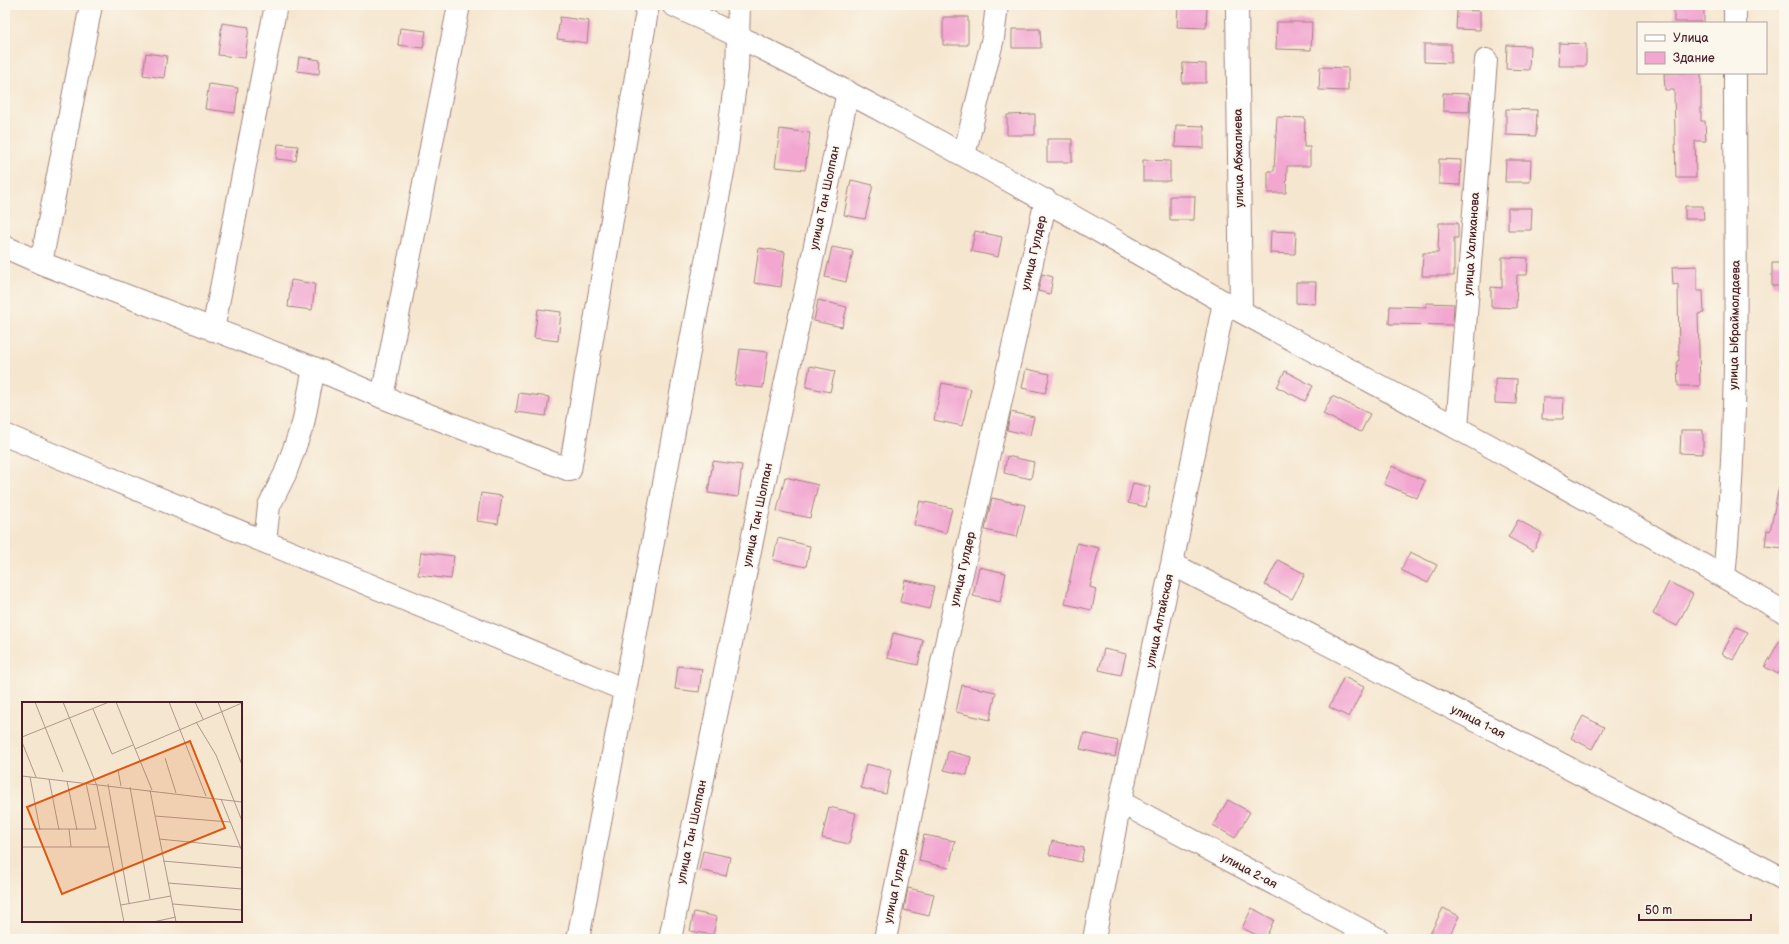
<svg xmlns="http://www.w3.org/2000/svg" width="1789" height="944" viewBox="0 0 1789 944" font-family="'Balsamiq Sans',sans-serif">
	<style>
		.building { fill: #f2a6d0 }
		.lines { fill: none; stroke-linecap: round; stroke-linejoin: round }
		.minor-casing { stroke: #a0827d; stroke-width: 24 }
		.minor { stroke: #fff; stroke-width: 22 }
		.labels { text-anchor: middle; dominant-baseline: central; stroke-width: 3.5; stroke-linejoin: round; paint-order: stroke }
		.street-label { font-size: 12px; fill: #4a1f2b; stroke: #fbf7ec }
		.inset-road { fill: none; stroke: #b1968d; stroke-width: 1 }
		.view { fill: #e0560e; fill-opacity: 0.15; stroke: #e0560e; stroke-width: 2 }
		.inset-edge { fill: none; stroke: #4a1f2b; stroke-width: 2 }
	</style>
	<rect width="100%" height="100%" fill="#fbf7ec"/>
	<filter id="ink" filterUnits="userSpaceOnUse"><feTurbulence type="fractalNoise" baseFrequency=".025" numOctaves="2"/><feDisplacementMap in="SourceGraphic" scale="8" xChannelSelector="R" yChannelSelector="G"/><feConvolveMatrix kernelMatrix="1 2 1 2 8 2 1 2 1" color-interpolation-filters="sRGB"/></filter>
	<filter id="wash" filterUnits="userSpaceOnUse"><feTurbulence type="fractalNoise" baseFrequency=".012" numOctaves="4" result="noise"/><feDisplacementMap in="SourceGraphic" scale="16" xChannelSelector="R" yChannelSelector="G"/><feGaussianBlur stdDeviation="0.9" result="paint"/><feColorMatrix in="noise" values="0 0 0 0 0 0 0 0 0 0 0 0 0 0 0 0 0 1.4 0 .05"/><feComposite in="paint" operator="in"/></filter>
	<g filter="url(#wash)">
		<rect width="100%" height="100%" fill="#f5e6cf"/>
		<g id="blocks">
			<path class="building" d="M1178,5L1207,6L1206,28L1177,27Z
				M1674,5H1704V22H1674Z
				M1457,10L1480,11V30L1456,29Z
				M560,17L589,21L587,43L557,39Z
				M943,17H968V45H943Z
				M1277,22H1312L1311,50L1276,49Z
				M222,23L249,27L245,58L218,55Z
				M400,28L426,31L423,48L398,45Z
				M1012,29H1040L1041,48H1012Z
				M1559,43L1586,44V66H1558Z
				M1424,44H1451V63L1424,62Z
				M1507,45L1530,46L1529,70L1506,69Z
				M146,53L167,56L164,78L143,75Z
				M299,57L320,60L319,74L297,71Z
				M1183,63L1206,64V83H1182Z
				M1320,67L1348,68V91L1319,90Z
				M1664,73H1701V121H1705L1706,141H1695L1696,178H1676L1674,90H1665Z
				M209,84L238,88L235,113L205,109Z
				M1443,93L1470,94L1469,112L1443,111Z
				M1506,109L1537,110L1536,136L1506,135Z
				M1035,114V135H1007V115Z
				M1277,117L1305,118L1304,147H1310V166H1287L1286,193H1268V171H1274Z
				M1176,125L1204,126V148L1175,147Z
				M780,129L810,133L805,170L775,167Z
				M1047,139H1072V162H1047Z
				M278,144L298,146L296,161L276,159Z
				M1439,159L1461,160L1460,185L1439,184Z
				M1143,160L1170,161V181H1143Z
				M1506,160H1531L1530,182H1505Z
				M851,180L873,185L865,219L844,215Z
				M1170,196H1195L1194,220H1170Z
				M1685,206H1703L1704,219H1685Z
				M1508,208H1532L1531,230H1508Z
				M1439,223H1458V238H1454V276H1422L1423,253H1438Z
				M975,231L1002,237L998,257L971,251Z
				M1271,231L1296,232L1295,254L1270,253Z
				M832,247L853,251L846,282L825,277Z
				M759,248L785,252L781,287L754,283Z
				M1502,257L1528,258L1527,275H1517L1516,308L1491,307V287L1502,288Z
				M1772,263H1784V286H1772Z
				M1697,266V291H1703L1704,313L1698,314L1700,386H1678L1677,361H1679L1678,284L1673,285L1672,267Z
				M1042,274L1053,277L1050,294L1038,291Z
				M291,280L315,284L312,310L288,307Z
				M1296,282H1316L1315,304L1296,303Z
				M818,300L847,307L842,327L814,321Z
				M1426,303L1454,304L1453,325L1389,324L1390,306L1426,307Z
				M538,309L561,312L558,341L534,338Z
				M740,349L768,352L763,388L735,385Z
				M810,366L835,371L830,392L806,387Z
				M1026,369L1050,374L1045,393L1022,388Z
				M1285,371L1313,386L1305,401L1277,387Z
				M1495,378L1517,379L1516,404L1495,403Z
				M942,383L971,389L962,426L934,420Z
				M519,393L549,397L546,416L516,412Z
				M1332,396L1370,414L1361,432L1323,414Z
				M1543,398H1564L1563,419H1542Z
				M1011,412L1034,417L1030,435L1007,430Z
				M1681,430H1703V454L1680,453Z
				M1007,456L1034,462L1031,479L1004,473Z
				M713,461L742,465L738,497L708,493Z
				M1392,466L1425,481L1417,498L1384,484Z
				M785,477L818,485L810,518L777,511Z
				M1133,483L1150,487L1146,507L1128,503Z
				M1779,487L1784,488V548L1765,546L1767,530L1770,531Z
				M481,493L502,496L498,524L477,521Z
				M992,498L1025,505L1017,537L985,530Z
				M920,501L952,508L946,533L914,525Z
				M1518,520L1542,533L1533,551L1508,537Z
				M778,538L810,546L806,567L773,560Z
				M1077,543L1099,548L1090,587L1096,589L1092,610L1065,604Z
				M421,552L454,556L451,579L418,575Z
				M1410,552L1437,565L1428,583L1401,570Z
				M1278,560L1305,574L1292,599L1265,585Z
				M979,567L1006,573L1000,602L973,596Z
				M905,580L934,586L929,609L900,602Z
				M1669,582L1693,594L1677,626L1653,614Z
				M1736,627L1748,632L1733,660L1722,654Z
				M1784,632V664L1778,674L1765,667Z
				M893,633L923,640L918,665L887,658Z
				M1104,649L1126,654L1121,675L1099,670Z
				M678,666L702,669L699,692L675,689Z
				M1344,677L1364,687L1349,717L1329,707Z
				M962,685L996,692L990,720L956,712Z
				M1583,716L1604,727L1592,749L1571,738Z
				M1084,733L1118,741L1115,757L1080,749Z
				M948,751L971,757L967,775L944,770Z
				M866,764L891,770L886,794L861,788Z
				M1228,800L1250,812L1235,838L1213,825Z
				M829,807L856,813L849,844L822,838Z
				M924,835L955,841L949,868L919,861Z
				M1052,841L1084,848L1081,862L1049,855Z
				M703,851L730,857L726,876L699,870Z
				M908,888L934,894L929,916L904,910Z
				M1252,908L1274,920L1265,939L1242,928Z
				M1443,908L1459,916L1448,939H1436L1429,936Z
				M694,912L717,917L713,935L690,931Z"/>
		</g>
	</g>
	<g filter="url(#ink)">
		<use href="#blocks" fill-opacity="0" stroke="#a0827d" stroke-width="1"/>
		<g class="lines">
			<defs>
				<path id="minor" d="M673,5C861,93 1041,199 1222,301C1299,344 1379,385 1457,428C1567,488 1676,549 1784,612
					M1237,5L1241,311
					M1735,5V23
					M964,155L993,38L997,5
					M5,247L41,263L314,368L382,397L570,470L648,5
					M41,263L91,5
					M213,330L276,5
					M382,397L459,5
					M1457,428L1486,60
					M5,435L625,690
					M265,542L269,506L285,474L303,424L314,368
					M1172,564L1784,879
					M1724,577C1740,410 1735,241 1735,73
					M1120,802L1378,939
					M578,939L725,161L737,69L739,5
					M670,939L760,502L848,92
					M885,939L944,653L1046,200
					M1094,939L1120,802L1172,564L1224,302"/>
			</defs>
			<use href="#minor" class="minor-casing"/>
			<use href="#minor" class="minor"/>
		</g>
	</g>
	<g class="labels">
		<g class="street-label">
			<text transform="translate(1239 158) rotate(-91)">улица Абжалиева</text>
			<text transform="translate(825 198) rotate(-78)">улица Тан Шолпан</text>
			<text transform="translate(1472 244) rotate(-86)">улица Уалиханова</text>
			<text transform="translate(1034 253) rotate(-77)">улица Гулдер</text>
			<text transform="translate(1735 325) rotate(-89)">улица Ыбраймолдаева</text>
			<text transform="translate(758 515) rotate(-78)">улица Тан Шолпан</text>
			<text transform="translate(963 569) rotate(-77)">улица Гулдер</text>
			<text transform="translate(1160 621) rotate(-78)">улица Алтайская</text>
			<text transform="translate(1478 722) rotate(27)">улица 1-ая</text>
			<text transform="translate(692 832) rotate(-78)">улица Тан Шолпан</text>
			<text transform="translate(1249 871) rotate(28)">улица 2-ая</text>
			<text transform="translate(896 886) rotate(-78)">улица Гулдер</text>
		</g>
	</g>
	<g transform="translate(22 702)">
		<rect width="220" height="220" fill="#f5e6cf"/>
		<path class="inset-road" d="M13,0L41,70M41,0L75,84L102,220M94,0L130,88M147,0L184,94M173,0L181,17M196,0L220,63M71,7L90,52L111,43M174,20L194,53L220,119M0,35L87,0M0,40L14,75M113,47L220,1M143,56L154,91M96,68L99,84M0,74L220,100M8,75L18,128M27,77L37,128M45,79L55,128M86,82L107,201M108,85L128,197M128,88L154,220M199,97L220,149M133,114L208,120M0,127H74L64,81M47,127L49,145M137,137L218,145M0,145H88M141,159L220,166M146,181L220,187M151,202L220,208M99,203L149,194M131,220L154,215"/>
		<path class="view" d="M168,39L203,126L40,192L5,105Z"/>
		<rect width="220" height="220" class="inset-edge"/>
	</g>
	<rect width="1789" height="944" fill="none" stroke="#fbf7ec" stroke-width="20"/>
	<rect x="1637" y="22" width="130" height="52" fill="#fbf7ec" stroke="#b4a19f"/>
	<rect x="1645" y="35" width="20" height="6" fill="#ffffff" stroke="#b4a19f"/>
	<text x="1673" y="42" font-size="12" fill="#4a1f2b">Улица</text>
	<rect x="1645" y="52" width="20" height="12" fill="#f2a6d0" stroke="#b4a19f"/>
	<text x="1673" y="62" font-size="12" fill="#4a1f2b">Здание</text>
	<path d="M1639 914v6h112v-6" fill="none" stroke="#4a1f2b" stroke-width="2"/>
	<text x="1645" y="914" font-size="12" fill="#4a1f2b" stroke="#fbf7ec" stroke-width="3" paint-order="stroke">50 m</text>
</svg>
